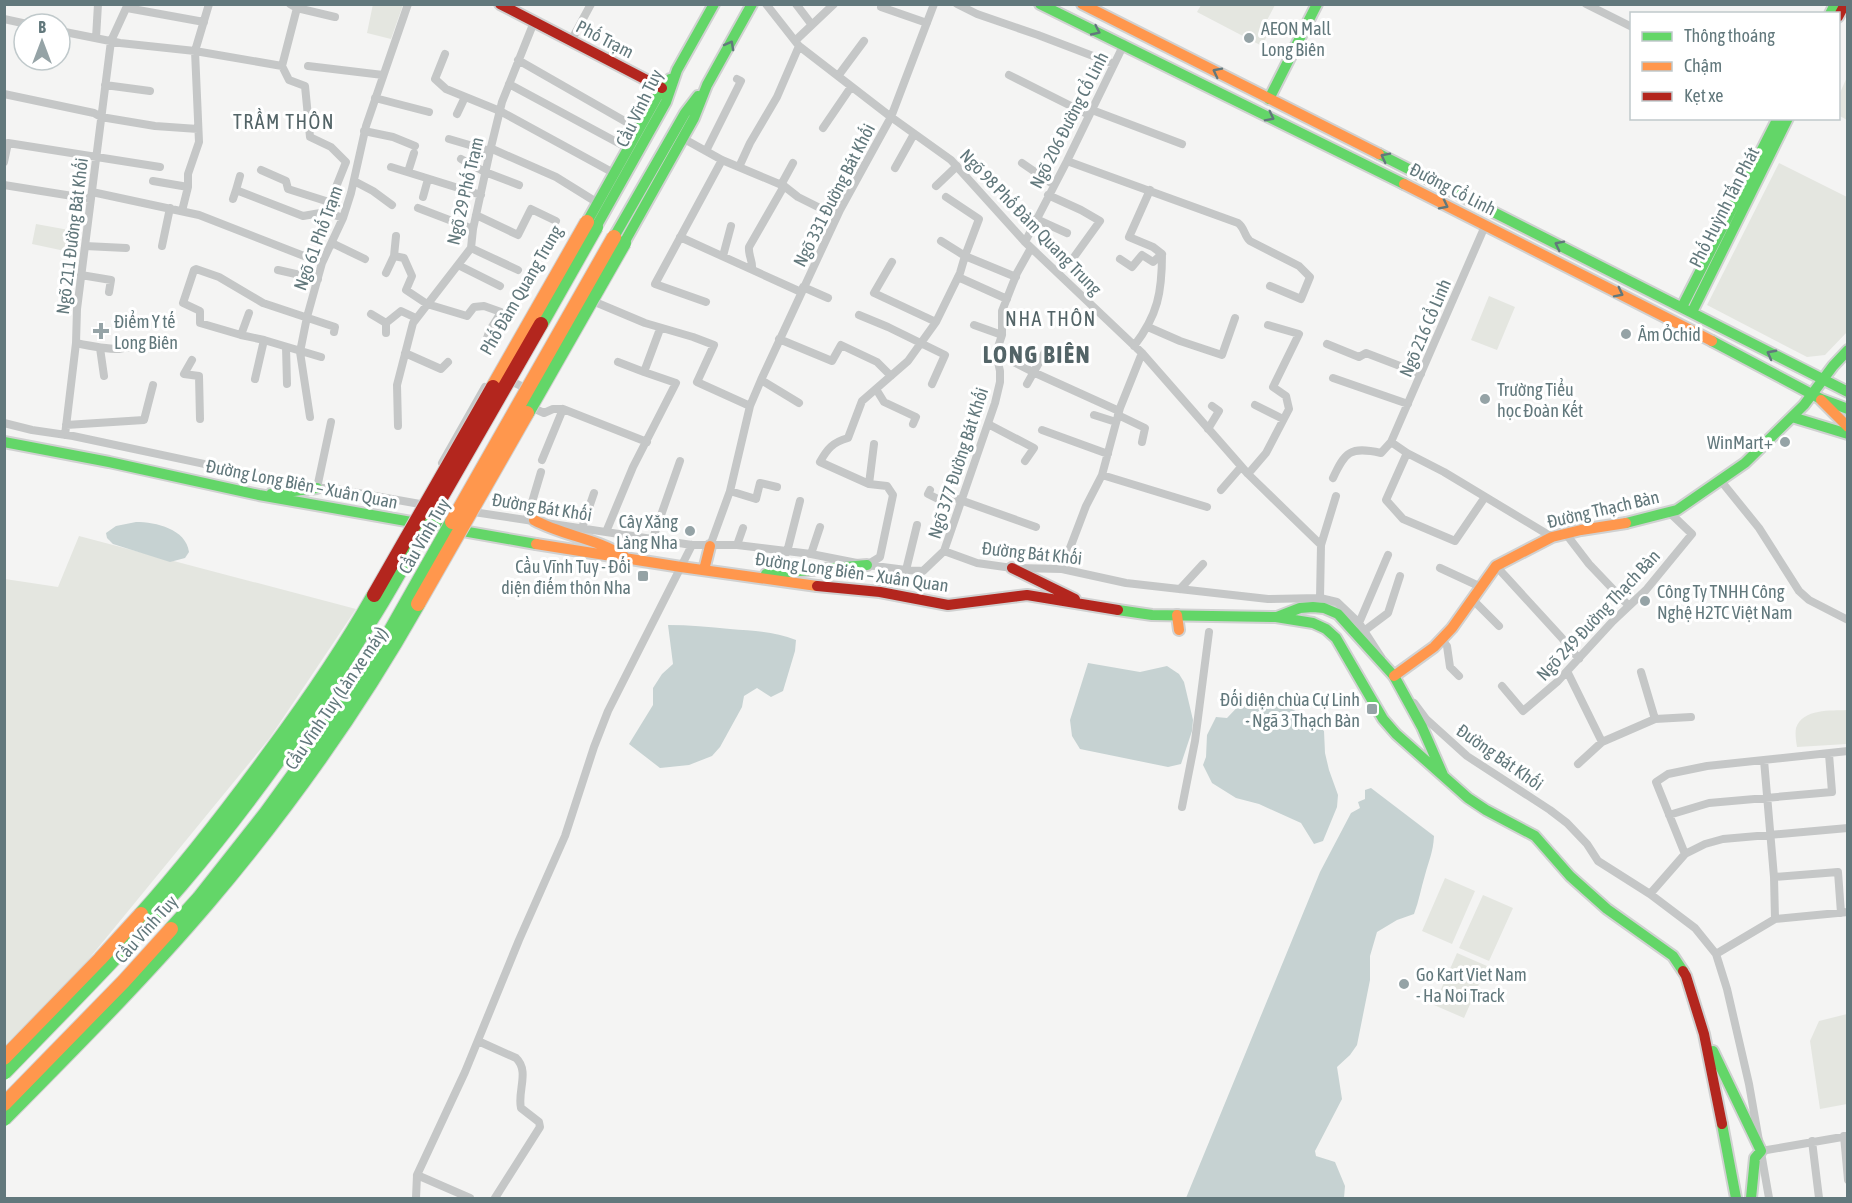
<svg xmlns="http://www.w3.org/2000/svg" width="1852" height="1203" viewBox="0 0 1852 1203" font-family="'Asap Condensed',sans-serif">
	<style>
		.green { fill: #e4e6e0 }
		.water { fill: #c6d2d2 }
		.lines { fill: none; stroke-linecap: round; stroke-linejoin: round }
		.fast-casing { stroke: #d0d1d1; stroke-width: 14 }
		.slow-casing { stroke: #d0d1d1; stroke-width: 14 }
		.jam-casing { stroke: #d0d1d1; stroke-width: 14 }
		.street { stroke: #c5c7c7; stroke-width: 8 }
		.fast { stroke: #63d668; stroke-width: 10 }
		.slow { stroke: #ff974d; stroke-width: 10 }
		.jam { stroke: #b3261e; stroke-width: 10 }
		.fast-bridge-casing { stroke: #d0d1d1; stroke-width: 16; stroke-linecap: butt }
		.slow-bridge-casing { stroke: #d0d1d1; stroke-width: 16; stroke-linecap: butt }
		.jam-bridge-casing { stroke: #d0d1d1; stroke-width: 16; stroke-linecap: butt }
		.fast-bridge { stroke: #63d668; stroke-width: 14 }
		.slow-bridge { stroke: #ff974d; stroke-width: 14 }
		.jam-bridge { stroke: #b3261e; stroke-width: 14 }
		.oneway { stroke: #62787c }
		.poi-dot { fill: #95a3a6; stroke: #fff; stroke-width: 2 }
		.labels { text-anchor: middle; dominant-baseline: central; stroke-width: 6; stroke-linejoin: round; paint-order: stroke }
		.poi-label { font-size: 18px; fill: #62787c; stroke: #fff; text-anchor: start }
		.street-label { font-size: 18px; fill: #62787c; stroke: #fff }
		.neighbourhood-label { font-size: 20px; letter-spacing: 1.5px; fill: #536467; stroke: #fff }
		.district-label { font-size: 24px; font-weight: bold; letter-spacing: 1.5px; fill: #536467; stroke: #fff }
	</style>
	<rect width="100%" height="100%" fill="#f4f4f3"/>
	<path class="green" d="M373,4L403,5L391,39L367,33Z
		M1201,5H1275L1265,24L1271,28L1262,46L1197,12Z
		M1847,77V120L1838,115L1839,95Z
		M1779,163L1847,197V332L1825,355L1807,357L1707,305Z
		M36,224L69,230L65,251L32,244Z
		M1489,296L1515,307L1497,350L1471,340Z
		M79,536L356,609L269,739L61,993L5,1051V579L58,587Z
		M1847,710V744L1797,747C1796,741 1795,734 1796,728C1803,708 1831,711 1847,710Z
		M1445,878L1475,891L1452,944L1422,931Z
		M1483,895L1513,908L1489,961L1459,948Z
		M1457,953L1487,966L1464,1018L1434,1005Z
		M1847,1014V1104L1820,1109L1810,1041L1819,1021Z"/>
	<path class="water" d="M136,522C156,522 186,529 189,552L185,558L170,562L113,544L107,538L106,533L116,526Z
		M668,625C689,625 709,627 730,629C753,631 774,631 796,640L795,651L783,691L771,697L757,688L744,696L742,707L720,747L712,756L689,765L660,768L629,744L653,705V688L662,674L673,664Z
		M1088,663L1140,672L1167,666L1179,674L1184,682L1193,720L1192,731L1181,764L1168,767L1080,749L1072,736L1070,720Z
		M1265,695L1307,717L1324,731L1325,753L1329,770L1338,795L1337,807L1323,841L1314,844L1301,823L1259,804L1236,798L1212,783L1203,765L1206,757L1207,735L1216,717L1227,718L1248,696Z
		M1371,788L1434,836C1433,853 1429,860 1425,875C1421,888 1419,901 1414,914L1397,920L1377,932L1370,956V980L1357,1045L1350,1055L1337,1067L1342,1099L1315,1151L1316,1156L1335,1162L1345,1186L1344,1198H1186L1320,872L1351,813L1360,808L1358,802L1365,799V790Z"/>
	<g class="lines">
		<defs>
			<path id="fast" d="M1040,4L1404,184
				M1830,14L1835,4
				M1269,99L1317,4
				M1379,154L1848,392
				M587,222L662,88L670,79
				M596,227L666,102L677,70L714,4
				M614,237L685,113L698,96
				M624,243L694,118L707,85L752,4
				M1682,307L1778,118
				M1692,312L1788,118
				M1712,341L1821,399L1848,409
				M1792,417L1848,434
				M4,442L109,462L259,495L536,544
				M271,494L317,488
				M1626,523L1677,510L1745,463L1804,405L1833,366L1848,350
				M766,574L867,565
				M1118,610L1152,615L1276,617L1313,623L1326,629L1336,638L1383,719L1396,734L1468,798L1486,810L1535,836L1570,876L1607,909L1673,956L1683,971
				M1277,617L1300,608L1313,607L1324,608L1338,614L1394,676L1422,727L1443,775
				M1713,1051L1761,1151L1755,1158L1751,1198
				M1722,1124L1736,1198"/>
			<path id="slow" d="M1082,4L1379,154
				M1404,184L1712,341
				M1821,400L1848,427
				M534,520C563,536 597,538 625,557
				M536,544L681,567L817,586
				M704,570L710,546
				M1177,615L1179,630
				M1394,676L1434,647L1452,628L1496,566L1552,537L1581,530L1626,523"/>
			<path id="jam" d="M500,4L662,88
				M1838,17L1845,4
				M1012,568L1075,599
				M817,586L880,592L948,605L1027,595L1118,610
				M1683,971L1686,976L1704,1034L1722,1124"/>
		</defs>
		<use href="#fast" class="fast-casing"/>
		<use href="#slow" class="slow-casing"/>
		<use href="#jam" class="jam-casing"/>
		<path class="street" d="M290,4L297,8L282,66L289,80L305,86L310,137L331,147L346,162L326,212
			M766,4L799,46L891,117L951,160L1025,242L1142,353L1248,474L1321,545L1320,598
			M796,4L812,25
			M957,4L977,14L1038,35L1114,64
			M1586,4L1632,27
			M881,7L927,23
			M127,8L204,22
			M297,8L335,17
			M4,19L27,24
			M60,31L120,43L195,51L282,66
			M96,38L98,4
			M796,40L834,4
			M571,41L591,4
			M445,54L435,79L446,89L500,111L610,171
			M518,60L635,127
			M308,66L383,75
			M1009,75L1089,115
			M838,76L864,41
			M509,84L624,146
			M105,85L150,91
			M4,94L94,113L101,117L155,126L198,129
			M375,98L429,112
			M1092,110L1182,144
			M457,114L465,97
			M823,128L851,87
			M364,131L393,137L415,146
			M449,139L490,151
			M686,140L722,160L784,186L798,197L822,209L828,204L840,210
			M490,148L556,177L593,200
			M706,151L741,81L737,79
			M461,159L485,172L519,185
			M1067,161L1238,223C1245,228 1244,236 1250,241L1299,266L1310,277L1301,299L1270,286
			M4,162L8,143L160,167
			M1022,163L1054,185
			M391,167L481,195
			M739,167L750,143L777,97L799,46
			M895,168L914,134
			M261,170L286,181L288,189L329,202
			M408,172L414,153
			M240,176L236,190L303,216L326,212L343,218
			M153,181L188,187
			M354,181L373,191L392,205
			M4,185L91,199
			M781,185L793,163
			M936,186L957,166
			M92,192L199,215L322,263
			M1048,195L1081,210L1100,221L1074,257
			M423,197L428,179
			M233,199L236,190
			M418,208L473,229
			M182,211L188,187V174L199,142L195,51L209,4
			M476,215L518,235L531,209L556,221
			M1036,219L1067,233
			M680,237L801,292
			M941,241L965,256L979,219L946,197
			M1025,242L1067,161L1124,44
			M332,243L365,259
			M85,246L126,248
			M162,246L170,208
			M471,248L518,270
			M394,256L404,258L412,276L406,290L427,304L467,316L474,307L484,306L501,312C496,322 490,327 487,338
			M723,256L731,226
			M1120,259L1132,267L1142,255L1153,262L1162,254
			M892,262L874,293L936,322
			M458,265L500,286
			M752,269C753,261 748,255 749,247L784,186
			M278,270L318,279
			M386,273L394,256L396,236
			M81,275L111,280L109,292
			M958,277L1007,299
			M803,287L828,298
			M595,302L645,323L693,337L714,345L697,382L750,406
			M706,302L655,284L722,160
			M249,313L241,335L200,323V311L183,303L194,270L196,269L219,277L263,303L335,327L334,332
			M371,314L386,323L401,311L416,318
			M859,315L888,327L945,355L932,384
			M974,325L1002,335
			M1148,327L1180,341L1222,355L1235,318
			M386,333V323
			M241,335L264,340L321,357
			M779,339L832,361L841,345L877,362L891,376
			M76,343C90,346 104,349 119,349C128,348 134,345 143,347
			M1327,344L1359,357L1366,353L1421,374
			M1134,346C1158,315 1162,292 1162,254L1153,247L1129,237L1150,190
			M286,347L287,384
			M100,348L104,376
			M405,353L441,369L448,362
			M996,353L1033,372L1119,411
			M192,360L184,374L199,376L200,419
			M618,362L644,372
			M1333,378L1408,404
			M255,379L264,340
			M506,379L530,390
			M761,380L799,403
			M1027,384L1045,352
			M876,389L884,402L916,417L913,424
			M1255,405L1283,419
			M533,408L544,413L553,409H563L647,442
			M1094,415L1116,422
			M1118,415L1145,428L1142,442
			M310,417L300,352L307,317L322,263L343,218L351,193L366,126L408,4
			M4,423L32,430L73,436L317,488H330L420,504L692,545H737L811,554L867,565L906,570L923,571L944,551L977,563L1012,568L1062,569L1126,583L1268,599L1320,598L1337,602L1359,623L1381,657
			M988,424L1034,448L1025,461
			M66,425L144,420L153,385
			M398,426L397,385L413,323L471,248L473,229L490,151L502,102L534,22
			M1208,429L1219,411L1212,406
			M1042,430L1108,454
			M65,435L76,343L77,309L111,41L128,4
			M1391,442L1407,453L1444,472L1552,537
			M1407,453L1386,500L1403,519L1455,541L1485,497
			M542,460L563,409
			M442,463L485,387
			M1248,474L1266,453L1289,409L1286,396L1273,387L1299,334L1268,325
			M1102,475L1207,507
			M1333,478C1345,452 1350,446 1381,453L1391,442L1485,226
			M1721,481L1759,528L1799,591L1809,600L1848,620
			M869,484L874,444
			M317,488L331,422
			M930,490L928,494L944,502L947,496H949L1036,527
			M1221,490L1241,467
			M730,491L756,499L760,483L777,487
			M527,519L541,472
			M582,528L594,493
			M606,532L633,467L676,383L644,372L660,329
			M1566,534L1589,564L1629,606
			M653,538L680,461
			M737,545L743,528
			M1321,545L1336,496
			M710,546L730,491L750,406L761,380L840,210L891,117L934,4
			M944,551L995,403L1000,382V371L996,353L1002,335V311L1017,273L1031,248
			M787,552L800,501
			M811,554L820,527
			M867,565L880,557L893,495L887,486L869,484L820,462C827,449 833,442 848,438L862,401L908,361L936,322L960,273L965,256L1016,277
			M1496,566L1561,637L1579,659
			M1440,568L1481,587
			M1062,569L1086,506L1102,475L1120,408L1142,353
			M906,570L917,525
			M1180,589L1203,564
			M1472,599L1499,626
			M1359,623L1388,555
			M1364,631L1388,613L1400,576
			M1441,639L1447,646L1450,667L1459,676
			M1567,671L1602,742L1655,719L1691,717
			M1641,672L1655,719
			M1502,686L1523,711L1557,682L1613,621L1646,590L1692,534L1669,512
			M1414,703L1426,719L1467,756L1550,810L1567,823L1587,844L1598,861L1650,894L1695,928L1716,954L1727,989L1749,1084L1769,1198
			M1764,760L1774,877L1775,919
			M1578,764L1602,742
			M1182,807L1195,741L1209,632
			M1669,815L1709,803L1832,792L1829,754
			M1685,854L1656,782L1668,774L1707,766L1848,751
			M1774,877L1838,872L1841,913
			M1650,894L1685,854L1705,844L1723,839L1848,828
			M1716,954L1775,919L1848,912
			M478,1041L516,1058C530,1071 517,1092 521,1108L539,1122L540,1127L495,1198
			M1844,1136L1848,1180
			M1812,1141L1819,1198
			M1761,1151L1848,1136
			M417,1175L470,1198
			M416,1198L417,1175L465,1072L519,940L565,836L594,747L608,711L692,545"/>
		<use href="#fast" class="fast"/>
		<use href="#slow" class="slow"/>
		<use href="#jam" class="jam"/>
		<defs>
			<path id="fast-bridge" d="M541,324L596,227
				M527,413L624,243
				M141,914C187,863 229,808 270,752C307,702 343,650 374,595
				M171,929L199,898L266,813L329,726L391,630L452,522
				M4,1073C64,1011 125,950 181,885C250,804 316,710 371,620C394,584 414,546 434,510
				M4,1119C73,1049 143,979 207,904C286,811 358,710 418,604"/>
			<path id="slow-bridge" d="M493,387L587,222
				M452,522L614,237
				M418,604L527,413
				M4,1058L100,959L141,914
				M4,1104L124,981L171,929"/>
			<path id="jam-bridge" d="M434,510L541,324
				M374,595L493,387"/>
		</defs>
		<use href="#fast-bridge" class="fast-bridge-casing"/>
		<use href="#slow-bridge" class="slow-bridge-casing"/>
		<use href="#jam-bridge" class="jam-bridge-casing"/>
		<use href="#fast-bridge" class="fast-bridge"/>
		<use href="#slow-bridge" class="slow-bridge"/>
		<use href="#jam-bridge" class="jam-bridge"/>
	</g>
	<defs><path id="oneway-chevron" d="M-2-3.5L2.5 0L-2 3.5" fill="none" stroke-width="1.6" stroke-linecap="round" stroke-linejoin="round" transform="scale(1.5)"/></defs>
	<g class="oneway">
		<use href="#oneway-chevron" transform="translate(1096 31) rotate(25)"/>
		<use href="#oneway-chevron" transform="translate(730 45) rotate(-61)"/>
		<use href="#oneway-chevron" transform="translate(1217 72) rotate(-153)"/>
		<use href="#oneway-chevron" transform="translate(1270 117) rotate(27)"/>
		<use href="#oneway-chevron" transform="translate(1385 157) rotate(-153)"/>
		<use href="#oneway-chevron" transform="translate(1444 205) rotate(27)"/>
		<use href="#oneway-chevron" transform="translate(1559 245) rotate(-153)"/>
		<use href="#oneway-chevron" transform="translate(1619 293) rotate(27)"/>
		<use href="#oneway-chevron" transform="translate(1771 354) rotate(-152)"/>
	</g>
	<g class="poi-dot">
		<circle cx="1249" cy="38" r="6"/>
		<path d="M98 322h6v6h6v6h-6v6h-6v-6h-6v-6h6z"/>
		<circle cx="1626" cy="334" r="6"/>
		<circle cx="1485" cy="399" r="6"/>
		<circle cx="1785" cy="442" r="6"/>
		<circle cx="690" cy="531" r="6"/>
		<rect x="637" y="570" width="12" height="12" rx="3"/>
		<circle cx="1645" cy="601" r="6"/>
		<rect x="1366" y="703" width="12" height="12" rx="3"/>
		<circle cx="1404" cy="984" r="6"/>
	</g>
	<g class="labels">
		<g class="poi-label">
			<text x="1261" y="28">AEON Mall<tspan x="1261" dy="21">Long Biên</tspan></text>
			<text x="114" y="321">Điểm Y tế<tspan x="114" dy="21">Long Biên</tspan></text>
			<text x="1638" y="334">Âm Ỏchid</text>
			<text x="1497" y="389">Trường Tiểu<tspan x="1497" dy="21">học Đoàn Kết</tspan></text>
			<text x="1773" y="442" text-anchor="end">WinMart+</text>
			<text x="678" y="521" text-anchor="end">Cây Xăng<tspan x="678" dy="21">Làng Nha</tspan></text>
			<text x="631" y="566" text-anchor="end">Cầu Vĩnh Tuy - Đối<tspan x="631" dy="21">diện điếm thôn Nha</tspan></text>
			<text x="1657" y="591">Công Ty TNHH Công<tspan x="1657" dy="21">Nghệ H2TC Việt Nam</tspan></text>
			<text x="1360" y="699" text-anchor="end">Đối diện chùa Cự Linh<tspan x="1360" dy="21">- Ngã 3 Thạch Bàn</tspan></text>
			<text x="1416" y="974">Go Kart Viet Nam<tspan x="1416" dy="21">- Ha Noi Track</tspan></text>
		</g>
		<g class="street-label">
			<text transform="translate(605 39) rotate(27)">Phố Trạm</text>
			<text transform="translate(639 108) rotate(-64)">Cầu Vĩnh Tuy</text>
			<text transform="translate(1069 120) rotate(-63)">Ngõ 206 Đường Cổ Linh</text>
			<text transform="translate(1453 189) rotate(27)">Đường Cổ Linh</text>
			<text transform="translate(465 191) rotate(-77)">Ngõ 29 Phố Trạm</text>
			<text transform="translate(834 195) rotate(-63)">Ngõ 331 Đường Bát Khối</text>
			<text transform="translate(1724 207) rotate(-63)">Phố Huỳnh Tấn Phát</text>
			<text transform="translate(1031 222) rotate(46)">Ngõ 98 Phố Đàm Quang Trung</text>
			<text transform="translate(72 236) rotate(-83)">Ngõ 211 Đường Bát Khối</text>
			<text transform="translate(318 238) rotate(-70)">Ngõ 61 Phố Trạm</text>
			<text transform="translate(521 290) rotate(-60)">Phố Đàm Quang Trung</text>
			<text transform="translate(1425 328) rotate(-67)">Ngõ 216 Cổ Linh</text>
			<text transform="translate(958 463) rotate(-72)">Ngõ 377 Đường Bát Khối</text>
			<text transform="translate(302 484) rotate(11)">Đường Long Biên – Xuân Quan</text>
			<text transform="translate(542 507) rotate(9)">Đường Bát Khối</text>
			<text transform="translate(1603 509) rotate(-13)">Đường Thạch Bàn</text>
			<text transform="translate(424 536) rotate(-60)">Cầu Vĩnh Tuy</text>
			<text transform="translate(1032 553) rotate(6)">Đường Bát Khối</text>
			<text transform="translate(852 572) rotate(8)">Đường Long Biên – Xuân Quan</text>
			<text transform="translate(1598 615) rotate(-47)">Ngõ 249 Đường Thạch Bàn</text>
			<text transform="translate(336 698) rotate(-56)">Cầu Vĩnh Tuy (Làn xe máy)</text>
			<text transform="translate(1500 757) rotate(35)">Đường Bát Khối</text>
			<text transform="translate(146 929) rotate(-48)">Cầu Vĩnh Tuy</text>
		</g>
		<g class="neighbourhood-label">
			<text x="284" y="121">TRẦM THÔN</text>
			<text x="1051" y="318">NHA THÔN</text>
		</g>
		<g class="district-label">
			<text x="1037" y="354">LONG BIÊN</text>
		</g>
	</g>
	<rect width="1852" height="1203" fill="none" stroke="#62787c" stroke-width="12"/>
	<rect x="1630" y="12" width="210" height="108" fill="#ffffff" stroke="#c0c9cb" stroke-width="1.5"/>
	<rect x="1642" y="32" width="30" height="9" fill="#63d668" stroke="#c0c9cb" stroke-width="1.5"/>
	<text x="1684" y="42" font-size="18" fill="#62787c">Thông thoáng</text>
	<rect x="1642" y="62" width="30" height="9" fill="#ff974d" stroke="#c0c9cb" stroke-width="1.5"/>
	<text x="1684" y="72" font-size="18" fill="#62787c">Chậm</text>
	<rect x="1642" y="92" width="30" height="9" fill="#b3261e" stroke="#c0c9cb" stroke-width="1.5"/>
	<text x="1684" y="102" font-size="18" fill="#62787c">Kẹt xe</text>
	<g transform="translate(42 42)"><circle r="28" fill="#ffffff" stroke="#c0c9cb" stroke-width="1.5"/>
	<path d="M0-4.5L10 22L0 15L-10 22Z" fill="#95a3a6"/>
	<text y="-9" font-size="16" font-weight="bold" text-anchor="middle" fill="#62787c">B</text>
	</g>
</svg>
